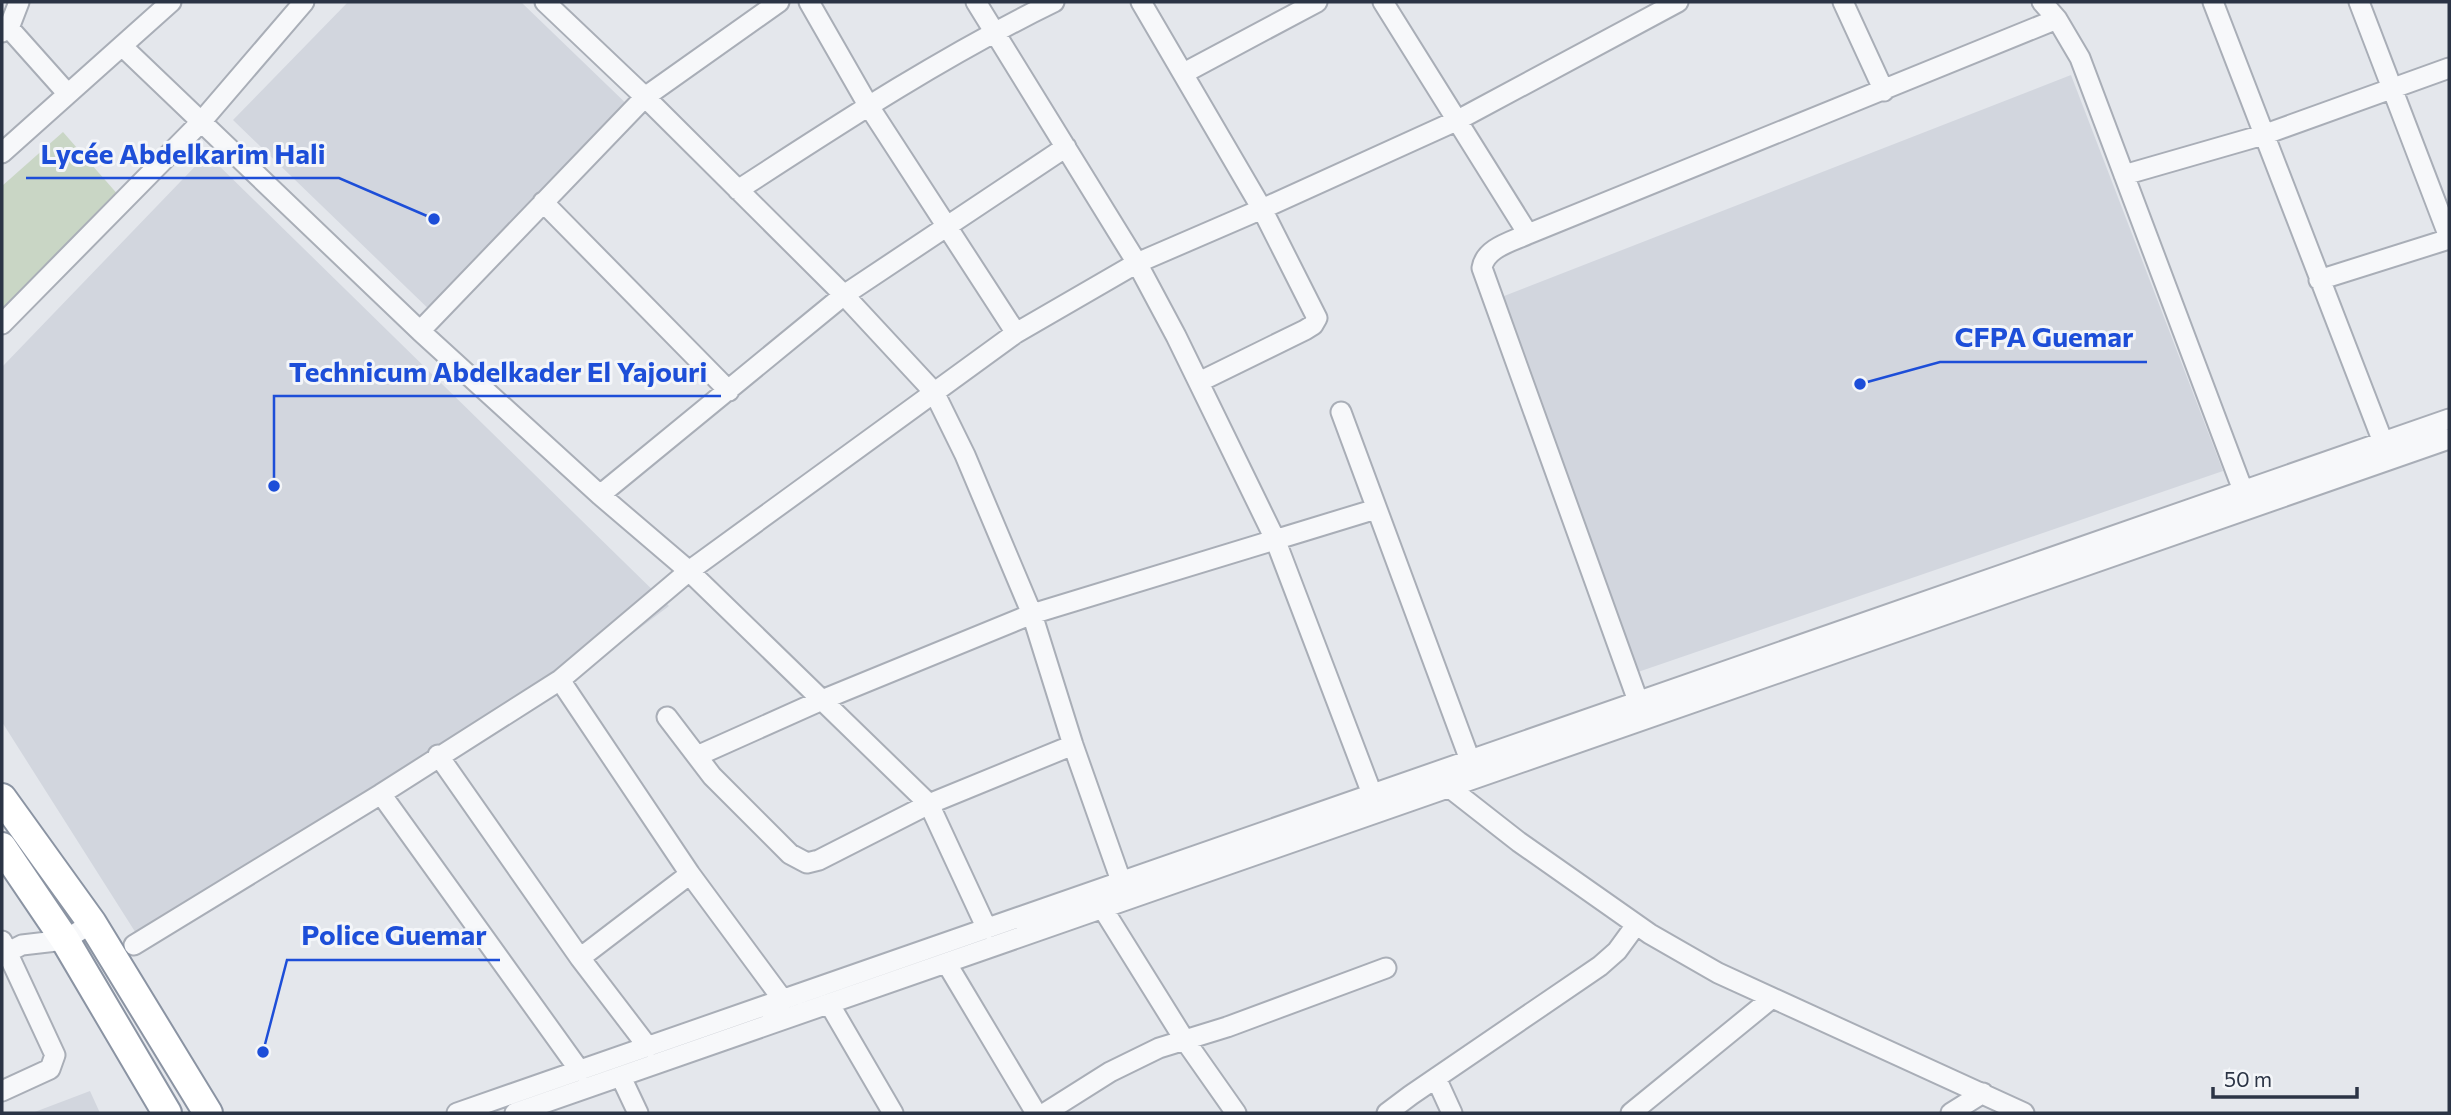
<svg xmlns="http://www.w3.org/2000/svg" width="2451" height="1115" viewBox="0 0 2451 1115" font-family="Commissioner,sans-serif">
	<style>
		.built { fill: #d2d6de }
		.pitch { fill: #c9d6c5 }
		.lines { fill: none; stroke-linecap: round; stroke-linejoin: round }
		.minor-casing { stroke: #a9aeb7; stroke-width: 23 }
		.highway-casing { stroke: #8b94a3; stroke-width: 32 }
		.minor { stroke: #f7f8fa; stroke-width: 19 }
		.highway { stroke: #fff; stroke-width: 28 }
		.leader { fill: none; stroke: #1d4ed8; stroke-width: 2.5 }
		.callout-dot { fill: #1d4ed8; stroke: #f4f6f9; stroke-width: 2.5 }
		.callout-label { font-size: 28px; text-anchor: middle; font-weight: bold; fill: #1d4ed8; stroke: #f4f6f9; stroke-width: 6; stroke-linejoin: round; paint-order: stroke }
	</style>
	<rect width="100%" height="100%" fill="#e4e7ec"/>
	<path class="built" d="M348,2H521L636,113L437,317L233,120Z
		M2071,75L2223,471L1638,672L1499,298Z
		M207,154L669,606L554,693L146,949L2,722V367Z
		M90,1091L100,1113H32Z"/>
	<path class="pitch" d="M63,132L120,197L2,318V186Z"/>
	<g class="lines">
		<defs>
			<path id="minor" d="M545,2L645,97L844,295L1066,147
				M809,2L868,105L1016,333
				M976,2L1137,263L1176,336L1275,539L1377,807
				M1141,2L1262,209L1317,318L1313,325L1305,330L1199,382
				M1383,2L1528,234L2057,19
				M1843,2L1884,91
				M2042,2L2057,19L2080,58L2247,501
				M2213,2L2383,442
				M2359,2L2449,237
				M9,28L67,93
				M2,32L9,28L19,2
				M122,46L420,331L600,495L689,571L929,804L987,929
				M1184,73L1317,2
				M2,153L171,2
				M2124,175L2263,135L2449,68
				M738,190C841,123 943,56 1054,2
				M543,202L729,391
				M1528,234C1511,242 1485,248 1482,268L1638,701
				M2319,280L2449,239
				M2,324L201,122L304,2
				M420,331L645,97L779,2
				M1341,412L1474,771
				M600,495L844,295L934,392L965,455L1032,614L1073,745L1126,895
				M560,680L690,874L783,1000
				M667,717L712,776L790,854L807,863L819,860L929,804L1073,745
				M438,755L580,958L648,1047
				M697,756L822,700L1032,614L1376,509
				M1450,788L1519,842L1650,934L1718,973L2024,1113
				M381,794L560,680L689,571L1016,333L1137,263L1262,209L1458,120L1678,2
				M1103,909L1184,1039L1236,1113
				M2,941L55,1055L50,1069L2,1091
				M134,945L381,794L580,1071
				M2,955L22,945L65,940L92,923
				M580,958L690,874
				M947,964L1036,1113
				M830,1005L893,1113
				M621,1077L638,1113
				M1436,1078L1452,1113
				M457,1113L2449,419
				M515,1113L2449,439
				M1045,1113L1110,1072L1159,1048L1227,1027L1386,968
				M1387,1113L1411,1095L1600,966L1617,951L1636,925
				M1631,1113L1772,998
				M1951,1113L1983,1093"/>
			<path id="highway" d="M2,798L92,923L208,1113
				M2,847L65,940L167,1113"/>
		</defs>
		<use href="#minor" class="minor-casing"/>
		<use href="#highway" class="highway-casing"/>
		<use href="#minor" class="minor"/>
		<use href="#highway" class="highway"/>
	</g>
	<path class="leader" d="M434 219L339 178H26M1860 384L1940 362H2147M274 486L274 396H721M263 1052L287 960H500"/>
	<g class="callout-dot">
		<circle cx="434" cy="219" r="7"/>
		<circle cx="1860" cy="384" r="7"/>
		<circle cx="274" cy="486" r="7"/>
		<circle cx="263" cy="1052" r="7"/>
	</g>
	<g class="callout-label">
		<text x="183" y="164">Lycée Abdelkarim Hali</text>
		<text x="2044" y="347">CFPA Guemar</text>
		<text x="498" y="382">Technicum Abdelkader El Yajouri</text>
		<text x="394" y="945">Police Guemar</text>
	</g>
	<rect width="2451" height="1115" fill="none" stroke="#2b3445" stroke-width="7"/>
	<path d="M2213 1087v10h144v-10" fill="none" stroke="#2b3445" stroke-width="3.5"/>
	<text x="2224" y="1087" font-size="21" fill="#2b3445" stroke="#f4f6f9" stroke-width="5" paint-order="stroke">50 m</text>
</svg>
